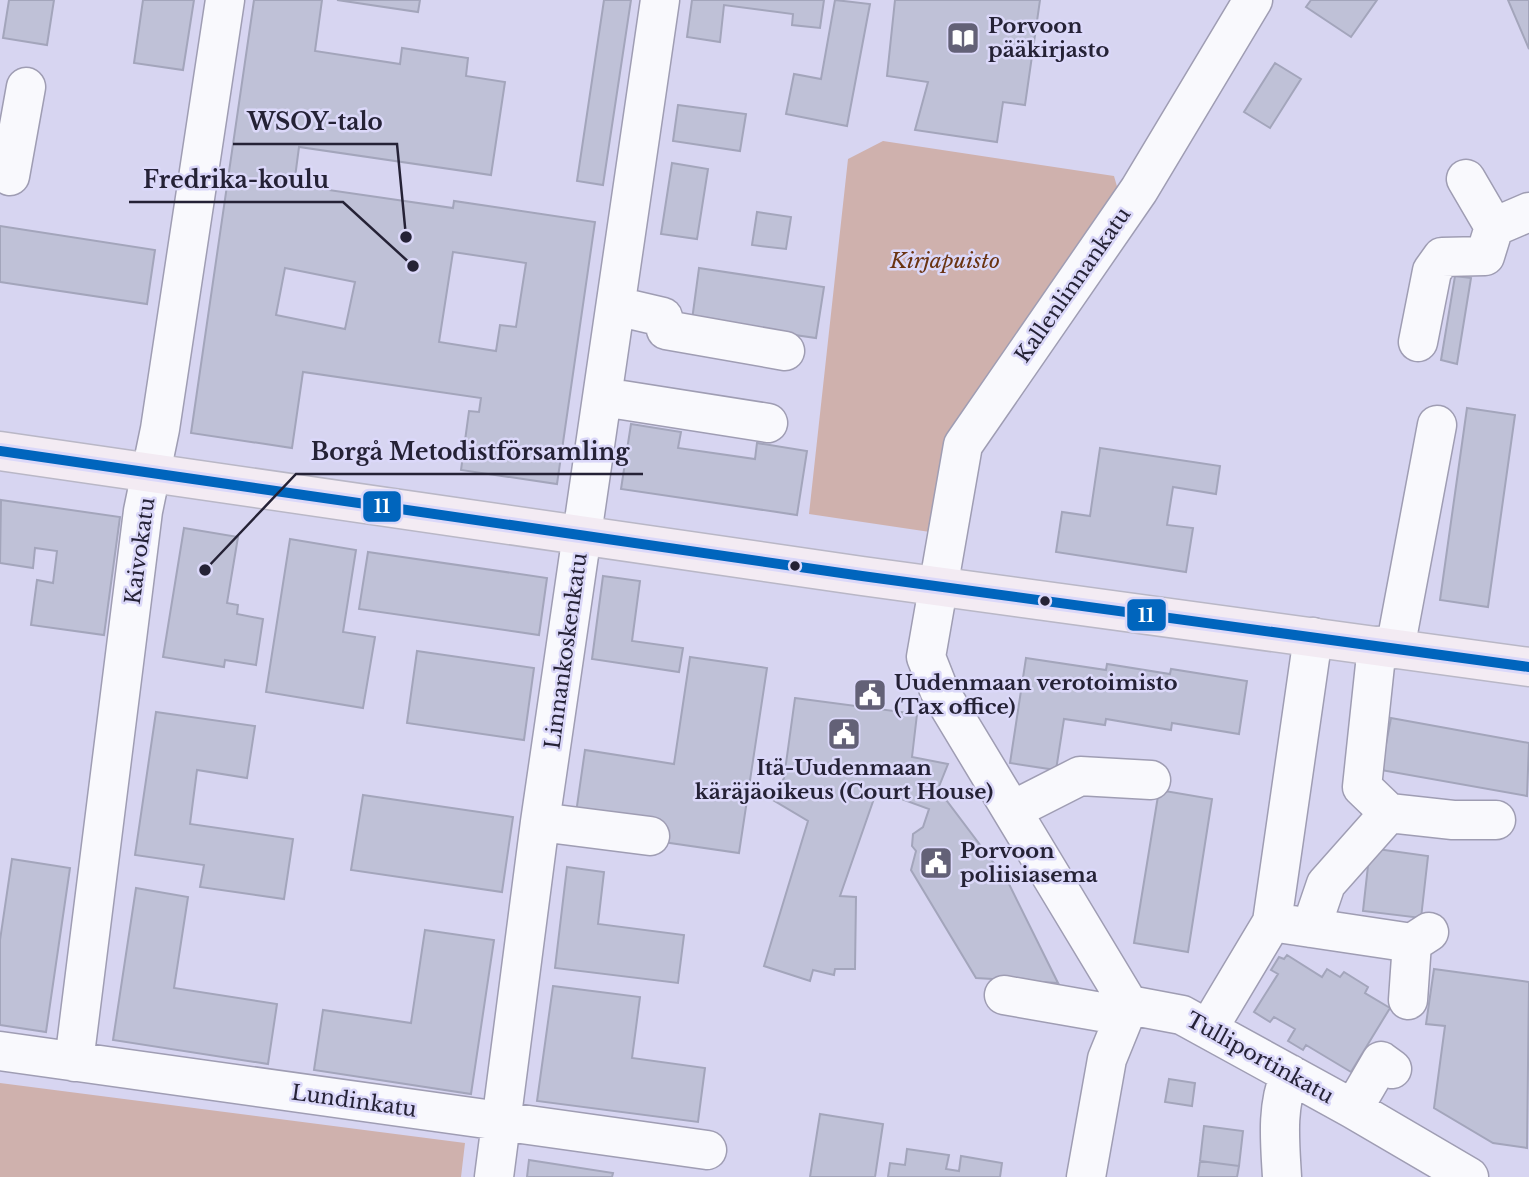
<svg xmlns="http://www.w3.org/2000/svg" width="1529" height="1177" viewBox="0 0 1529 1177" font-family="'Libre Baskerville',serif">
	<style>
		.green { fill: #cfb1ad }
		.building { fill: #bfc1d7; stroke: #a3a5bb; stroke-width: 2; fill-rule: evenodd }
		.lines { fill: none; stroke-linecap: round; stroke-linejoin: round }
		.minor-casing { stroke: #9f9db3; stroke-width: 41 }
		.major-casing { stroke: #b9b7c6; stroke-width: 41 }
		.minor { stroke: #f9f9fd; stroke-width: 38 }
		.major { stroke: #f3ebf3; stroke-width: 38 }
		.bus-1-casing { stroke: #dbd8f9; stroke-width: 16 }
		.bus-1 { stroke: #0065bd; stroke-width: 10 }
		.bus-dot { fill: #252236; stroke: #dbd8f9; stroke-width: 2.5 }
		.labels { text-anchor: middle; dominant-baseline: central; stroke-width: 5; stroke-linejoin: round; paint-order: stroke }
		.poi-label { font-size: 21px; font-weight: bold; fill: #252236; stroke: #dbd8f9; text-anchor: start }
		.park-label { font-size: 21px; font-style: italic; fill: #6a3311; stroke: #dbd8f9 }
		.street-label { font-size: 21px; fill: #252236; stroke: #dbd8f9 }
		.leader { fill: none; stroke: #252236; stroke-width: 2.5 }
		.callout-dot { fill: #252236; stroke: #dbd8f9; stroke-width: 2.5 }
		.callout-label { font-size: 23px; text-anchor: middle; font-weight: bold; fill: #252236; stroke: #dbd8f9; stroke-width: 5; stroke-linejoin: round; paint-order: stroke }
		.line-badge { stroke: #dbd8f9; stroke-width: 2.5 }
		.badge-label { font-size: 19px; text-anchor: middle; font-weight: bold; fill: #fff }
	</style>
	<rect width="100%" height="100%" fill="#d7d5f1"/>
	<path class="green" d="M883,141L1114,176L1120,197L930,532L809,514L848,159Z
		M0,1083L465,1143L461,1177H0Z"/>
	<path class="building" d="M9,0H54L47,45L3,38Z
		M143,0H194L183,70L134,63Z
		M254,0H322L315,51L400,64L402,48L468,58L466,76L505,82L491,175L299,147L294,185L453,208L454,201L595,222L557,484L461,470L469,411L479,412L481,398L303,372L292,448L191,433ZM453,252L526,263L516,327L500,325L496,351L439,342ZM285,268L355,282L345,329L276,315Z
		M337,0H420L418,12Z
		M604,0H631L603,185L577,181Z
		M692,0H824L820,28L792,25L793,14L724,5L720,42L687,37Z
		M835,0L870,4L847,126L786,114L794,74L821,79Z
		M895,0H1040L1025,105L1003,102L997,142L915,130L928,82L887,76Z
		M1311,0H1377L1351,37L1306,7Z
		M1508,0H1529V49Z
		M1275,63L1301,79L1270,128L1244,112Z
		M678,105L746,114L740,151L673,141Z
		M672,163L708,169L697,239L661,234Z
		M757,212L791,217L786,249L752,245Z
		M0,226L155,250L147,304L0,282Z
		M699,268L824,287L816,338L692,320Z
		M1455,276L1471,278L1457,364L1441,360Z
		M1467,408L1515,415L1488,607L1440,600Z
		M631,424L681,432L678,448L755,459L757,443L807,451L797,515L621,489Z
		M1100,448L1220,466L1216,494L1173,487L1167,525L1193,528L1186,572L1056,552L1062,512L1090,516Z
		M1,500L120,517L104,635L31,625L37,580L53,583L57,551L35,548L33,568L0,563Z
		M184,528L238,537L227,603L238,605L237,614L263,619L256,665L225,660L224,667L163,657Z
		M290,539L356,550L343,632L375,637L363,708L266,692Z
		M368,552L547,578L539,635L359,609Z
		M603,576L640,581L632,641L683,648L679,672L592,659Z
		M417,651L534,668L524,740L407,723Z
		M690,657L767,668L739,853L663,842L576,813L585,750L674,764Z
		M1026,658L1106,670L1107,664L1170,674L1171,669L1247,681L1239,734L1172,723L1171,730L1106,719L1105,725L1064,719L1056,770L1010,763Z
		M795,698L917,714L912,757L948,764L938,789L1008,882L1058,983L976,978L911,870L916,851L912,846L913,834L923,827L929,809L877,790L840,896L856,897L855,969H835L834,975L813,970L810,981L764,966L808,821L773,800L784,778Z
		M156,712L255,726L247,778L197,770L190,824L293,839L284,899L200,887L204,865L135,855Z
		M1391,718L1529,743L1527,796L1381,770Z
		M1159,790L1212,799L1188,952L1134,943Z
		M363,795L513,817L502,892L351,870Z
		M1370,848L1428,856L1421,918L1363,911Z
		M12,859L70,868L46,1032L0,1025V940Z
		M567,867L604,872L598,924L684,935L678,983L555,968Z
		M136,888L188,897L174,988L277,1004L268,1064L113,1040Z
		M425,930L494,940L471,1094L314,1070L323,1010L411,1023Z
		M1287,955L1322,977L1327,969L1340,977L1344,972L1368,987L1365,993L1390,1008L1351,1072L1306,1045L1303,1050L1288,1041L1295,1029L1274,1017L1270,1022L1254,1012L1278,974L1271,970L1279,957L1284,959Z
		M1434,969L1529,982L1527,1148L1493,1143L1434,1108L1445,1026L1426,1024Z
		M553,986L640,997L632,1058L705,1068L698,1122L537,1101Z
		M1169,1079L1195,1083L1192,1106L1165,1102Z
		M820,1114L883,1124L875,1177H810Z
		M1204,1126L1243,1131L1239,1166L1200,1161Z
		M907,1149L949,1155L946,1169L959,1171L961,1156L1002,1163L1000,1177H888L890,1163L905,1165Z
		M529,1160L613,1173L612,1177H527Z
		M1200,1161L1239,1166L1237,1177H1198Z"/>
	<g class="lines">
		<defs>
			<path id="minor" d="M1253,0L1139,190L963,445L926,657L939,690L1129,1005L1182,1015L1353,1109L1469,1177
				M10,176L26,87
				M1466,179L1494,227
				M616,306L663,317L666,330L785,351
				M1418,342L1432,271L1442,257L1485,256L1494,227L1529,212
				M603,397L768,423
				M1377,646L1362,787L1389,813L1453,820H1496
				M1395,649L1437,425
				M1013,810L1080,776L1151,780
				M540,822L650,836
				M1272,922L1412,943L1429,932
				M1311,928L1326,884L1389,813
				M1004,995L1124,1016
				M1408,1000L1412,943
				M1208,1029L1272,922L1313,637
				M0,1051L707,1150
				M74,1062L143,511L160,429L225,0
				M1353,1109L1381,1061L1392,1069
				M494,1177L540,822L660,0
				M1086,1177L1107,1059L1129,1005
				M1282,1177C1280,1142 1276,1107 1290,1074"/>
			<path id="major" d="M0,451L862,576L1529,667"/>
		</defs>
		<use href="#minor" class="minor-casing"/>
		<use href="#major" class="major-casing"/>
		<use href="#minor" class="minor"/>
		<use href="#major" class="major"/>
		<defs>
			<path id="bus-1" d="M0,451L862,576L1529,667"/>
		</defs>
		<use href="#bus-1" class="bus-1-casing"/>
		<use href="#bus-1" class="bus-1"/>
	</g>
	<defs>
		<symbol id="library-square" viewBox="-11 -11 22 22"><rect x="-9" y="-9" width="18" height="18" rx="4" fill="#636177" stroke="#dbd8f9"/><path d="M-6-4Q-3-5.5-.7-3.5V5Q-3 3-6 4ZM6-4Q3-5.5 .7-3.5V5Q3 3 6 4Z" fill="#fff"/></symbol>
		<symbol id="civic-square" viewBox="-11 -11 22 22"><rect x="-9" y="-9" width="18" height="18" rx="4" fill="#636177" stroke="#dbd8f9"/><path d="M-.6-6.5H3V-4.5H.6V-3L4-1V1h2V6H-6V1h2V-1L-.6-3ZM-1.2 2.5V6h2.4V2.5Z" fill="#fff"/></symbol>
	</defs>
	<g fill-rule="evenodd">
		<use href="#library-square" x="944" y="19" width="38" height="38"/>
		<use href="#civic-square" x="851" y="676" width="38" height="38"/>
		<use href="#civic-square" x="825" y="715" width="38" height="38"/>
		<use href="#civic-square" x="917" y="844" width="38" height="38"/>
	</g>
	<g class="bus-dot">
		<circle cx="795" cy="566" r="6"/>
		<circle cx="1045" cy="601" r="6"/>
	</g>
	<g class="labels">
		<g class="poi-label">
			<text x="988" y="26">Porvoon<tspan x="988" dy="24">pääkirjasto</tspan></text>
			<text x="894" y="683">Uudenmaan verotoimisto<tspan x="894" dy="24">(Tax office)</tspan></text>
			<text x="844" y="768" text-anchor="middle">Itä-Uudenmaan<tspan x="844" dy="24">käräjäoikeus (Court House)</tspan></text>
			<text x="960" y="851">Porvoon<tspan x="960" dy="24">poliisiasema</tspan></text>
		</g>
		<g class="park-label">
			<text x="945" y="261">Kirjapuisto</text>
		</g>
		<g class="street-label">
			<text transform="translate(1073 285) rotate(-55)">Kallenlinnankatu</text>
			<text transform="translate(140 551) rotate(-82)">Kaivokatu</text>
			<text transform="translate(566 651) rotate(-82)">Linnankoskenkatu</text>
			<text transform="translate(1260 1058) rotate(29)">Tulliportinkatu</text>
			<text transform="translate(354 1101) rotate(8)">Lundinkatu</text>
		</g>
	</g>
	<path class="leader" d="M406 237L397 144H233M413 266L343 202H129M205 570L296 474H643"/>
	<g class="callout-dot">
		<circle cx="406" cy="237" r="7"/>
		<circle cx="413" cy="266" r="7"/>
		<circle cx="205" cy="570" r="7"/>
	</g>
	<g class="callout-label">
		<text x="315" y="130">WSOY-talo</text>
		<text x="236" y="188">Fredrika-koulu</text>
		<text x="470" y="460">Borgå Metodistförsamling</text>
	</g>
	<g class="line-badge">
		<rect x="362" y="490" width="40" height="33" rx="7" fill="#0065bd"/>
		<rect x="1126" y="598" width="41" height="34" rx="7" fill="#0065bd"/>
	</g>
	<g class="badge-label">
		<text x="382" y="513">11</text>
		<text x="1146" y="622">11</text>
	</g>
</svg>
